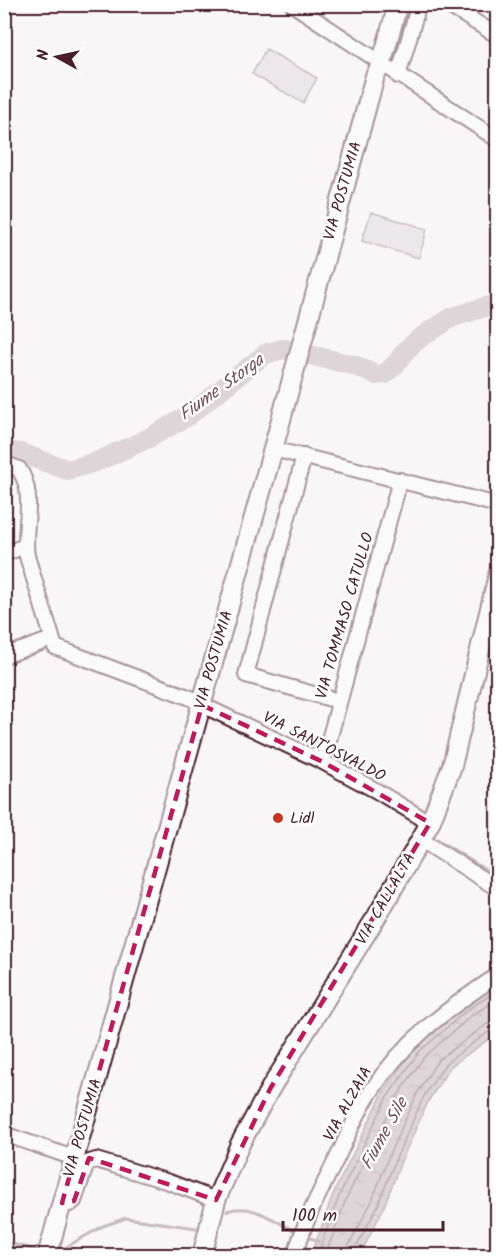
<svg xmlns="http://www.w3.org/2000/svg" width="502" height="1260" viewBox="0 0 502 1260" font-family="Kalam,sans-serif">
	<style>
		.pitch { fill: #ded6d9; stroke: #947a82; stroke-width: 1.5 }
		.water { fill: url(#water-ripples); stroke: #8f747b; stroke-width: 1.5 }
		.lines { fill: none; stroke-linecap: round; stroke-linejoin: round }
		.shore { stroke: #785860; stroke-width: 1.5 }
		.stream { stroke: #8f747b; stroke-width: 3 }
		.river { stroke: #bdadb0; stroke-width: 20 }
		.street-casing { stroke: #4a1f2b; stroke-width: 18 }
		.secondary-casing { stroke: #4a1f2b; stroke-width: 22 }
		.street { stroke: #fff; stroke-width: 14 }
		.secondary { stroke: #fff; stroke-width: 18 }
		.marked { fill: none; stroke: #c2185b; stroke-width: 4.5; stroke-dasharray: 12 8; stroke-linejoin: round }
		.poi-dot { fill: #c8321e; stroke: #fff; stroke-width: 2 }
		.labels { text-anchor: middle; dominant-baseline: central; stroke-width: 5; stroke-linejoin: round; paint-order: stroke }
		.street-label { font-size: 16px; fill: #4a1f2b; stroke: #fff }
		.poi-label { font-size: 16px; fill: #4a1f2b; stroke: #fff; text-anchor: start }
		.water-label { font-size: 18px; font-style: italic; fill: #72515a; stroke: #fff }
	</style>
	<defs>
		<pattern id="water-ripples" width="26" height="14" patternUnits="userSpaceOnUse" patternTransform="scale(1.5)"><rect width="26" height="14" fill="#bdadb0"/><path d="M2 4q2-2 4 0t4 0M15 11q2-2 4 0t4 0" fill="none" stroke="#9c8c8f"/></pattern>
	</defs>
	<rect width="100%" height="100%" fill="#f8f6f7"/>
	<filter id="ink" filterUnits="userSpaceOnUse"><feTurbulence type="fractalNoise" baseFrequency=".0167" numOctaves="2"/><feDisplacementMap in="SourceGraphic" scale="12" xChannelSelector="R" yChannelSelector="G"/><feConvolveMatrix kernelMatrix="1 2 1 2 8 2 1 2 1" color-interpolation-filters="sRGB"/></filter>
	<g filter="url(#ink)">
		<path class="pitch" d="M266,49L317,78L303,103L252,74Z
			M371,212L427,229L419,258L362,241Z"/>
		<path class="water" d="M497,982V1033L450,1067L429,1100L402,1159L384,1207L360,1255L311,1256L333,1194L383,1093L414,1048L463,1005Z"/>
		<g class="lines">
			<path class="shore" d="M317,1256L339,1196L388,1096L419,1052L467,1010L498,990
				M325,1256L346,1199L395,1100L424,1057L471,1016L498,999
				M347,1256L349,1245L372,1201L390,1153L417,1094L438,1060L487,1024L498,1021
				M354,1256L356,1248L378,1205L397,1156L424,1096L446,1063L491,1030L498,1029"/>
			<path class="stream" d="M437,839L498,878
				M227,1211C254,1202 276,1223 299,1233
				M305,1236L319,1241
				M4,1242L37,1250
				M61,1250L103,1226L126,1218L203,1229"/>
			<path class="river" d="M4,451L20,453L68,470L96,462L147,439L188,416L265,354L283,349L353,365L376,375L385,374L395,365L406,350L421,337L453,317L498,303"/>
			<defs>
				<path id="street" d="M292,4L498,140
					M446,4L498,36
					M398,76L419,4
					M273,449L498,505
					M304,456L246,675L338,701
					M4,463L19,469C37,496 22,527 27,556L55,647L191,698L202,705L323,762L375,790L430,823
					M4,554L25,546
					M4,656L52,639
					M323,762L400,480
					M420,839L498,889
					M4,1134L74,1158
					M62,1203L70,1204L74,1201L87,1163L96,1160L169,1182L216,1200
					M295,1256C304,1221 321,1190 337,1158C347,1137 357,1113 370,1093C403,1041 447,1009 498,975"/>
				<path id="secondary" d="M47,1256L273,449L375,76L381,65L398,4
					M202,1256L216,1200L240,1144L270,1089L380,911L430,823L452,766L498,575"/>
			</defs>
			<use href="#street" class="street-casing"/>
			<use href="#secondary" class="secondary-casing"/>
			<use href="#street" class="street"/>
			<use href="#secondary" class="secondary"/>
		</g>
	</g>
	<path d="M0 0H502V1260H0ZM202,705L323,762L430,823L270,1089L216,1200L89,1158L74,1201L62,1203Z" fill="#f8f6f7" fill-opacity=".55" fill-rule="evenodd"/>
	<path class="marked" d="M202,705L323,762L430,823L270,1089L216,1200L89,1158L74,1201L62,1203Z"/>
	<circle class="poi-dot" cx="278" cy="818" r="6"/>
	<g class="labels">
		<g class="street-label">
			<text transform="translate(343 191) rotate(-74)">VIA POSTUMIA</text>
			<text transform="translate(345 616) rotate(-74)">VIA TOMMASO CATULLO</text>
			<text transform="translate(214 660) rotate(-74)">VIA POSTUMIA</text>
			<text transform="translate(324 747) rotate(27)">VIA SANT'OSVALDO</text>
			<text transform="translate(386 899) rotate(-60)">VIA CALLALTA</text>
			<text transform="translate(348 1104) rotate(-61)">VIA ALZAIA</text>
			<text transform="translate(83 1128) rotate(-74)">VIA POSTUMIA</text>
		</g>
		<g class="poi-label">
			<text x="290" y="818">Lidl</text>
		</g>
		<g class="water-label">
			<text transform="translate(222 388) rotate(-36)">Fiume Storga</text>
			<text transform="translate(385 1134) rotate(-61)">Fiume Sile</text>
		</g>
	</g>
	<rect width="502" height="1260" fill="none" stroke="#fff" stroke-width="24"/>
	<rect x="12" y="12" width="478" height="1236" fill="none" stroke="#4a1f2b" stroke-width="2" filter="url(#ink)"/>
	<g transform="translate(57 57) rotate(278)" stroke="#ffffff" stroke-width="4.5" paint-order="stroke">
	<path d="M0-4.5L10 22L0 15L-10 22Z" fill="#4a1f2b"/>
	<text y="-9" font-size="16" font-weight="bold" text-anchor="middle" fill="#4a1f2b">N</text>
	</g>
	<path d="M283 1221v9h160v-9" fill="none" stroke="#4a1f2b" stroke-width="3"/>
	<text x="292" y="1221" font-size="18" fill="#4a1f2b" stroke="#ffffff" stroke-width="4.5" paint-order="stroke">100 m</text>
</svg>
